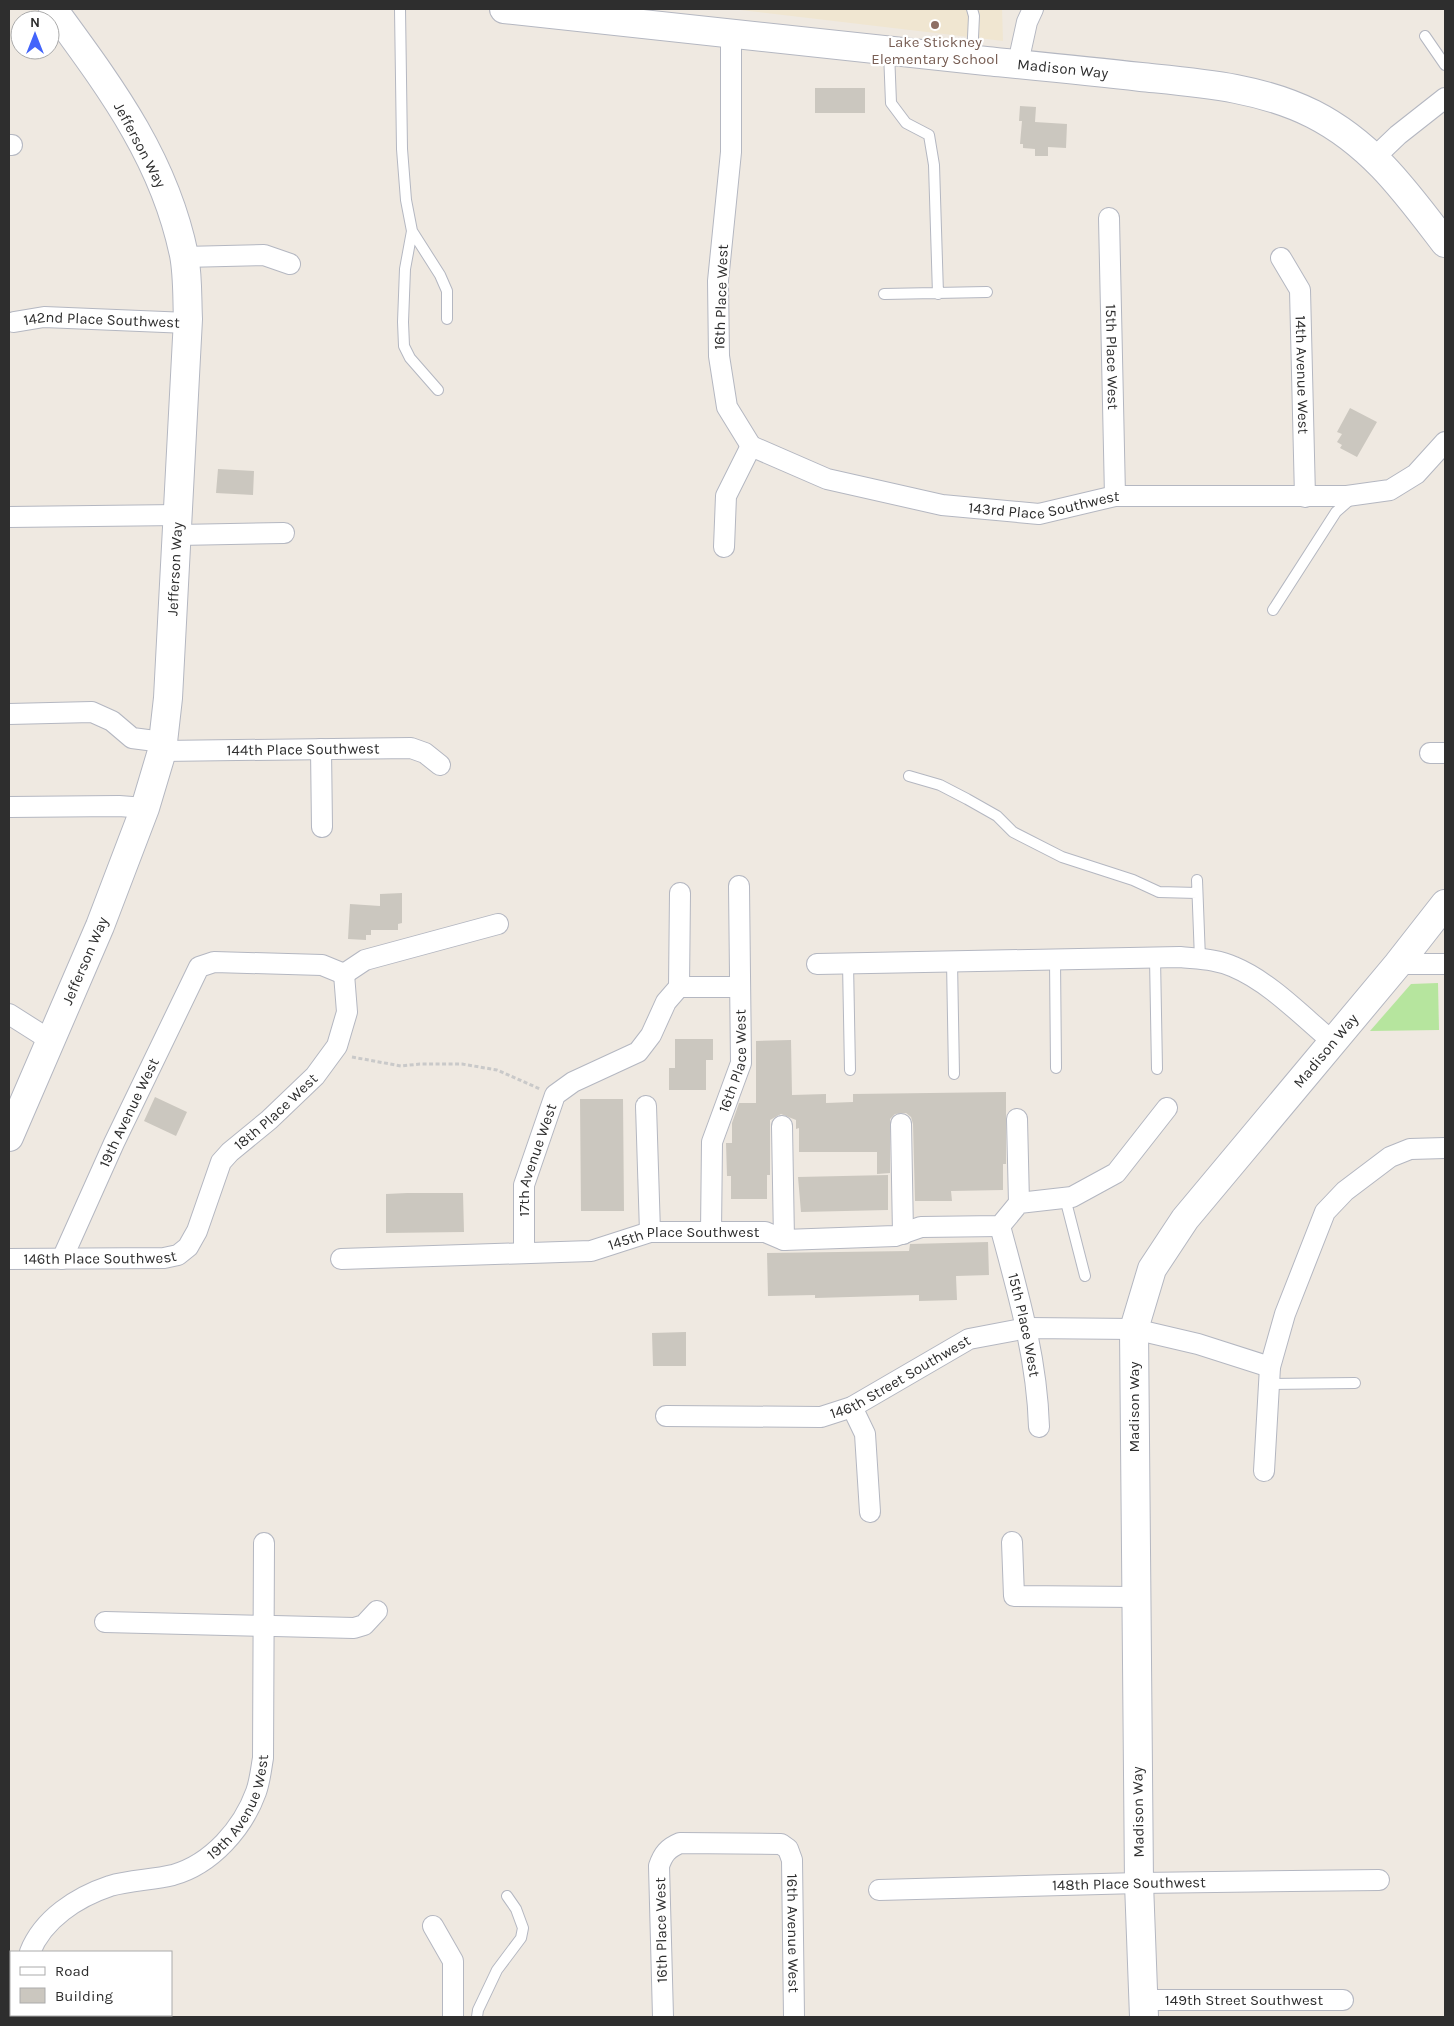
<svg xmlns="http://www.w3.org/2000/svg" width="1454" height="2026" viewBox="0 0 1454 2026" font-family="Karla,sans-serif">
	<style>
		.education { fill: #f0e6d1 }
		.green { fill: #b6e59e }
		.building { fill: #cbc7bf }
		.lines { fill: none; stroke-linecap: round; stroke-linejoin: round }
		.lane-casing { stroke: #b4b7c1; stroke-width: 12 }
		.street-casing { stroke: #b4b7c1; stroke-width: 22 }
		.secondary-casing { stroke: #b4b7c1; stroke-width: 30 }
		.path { stroke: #c9c9c9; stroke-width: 3; stroke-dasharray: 4 2.5; stroke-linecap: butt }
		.lane { stroke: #fff; stroke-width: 10 }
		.street { stroke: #fff; stroke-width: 20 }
		.secondary { stroke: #fff; stroke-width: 28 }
		.education-dot { fill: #8d6e63; stroke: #fff; stroke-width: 2 }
		.labels { text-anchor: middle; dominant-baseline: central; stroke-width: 4.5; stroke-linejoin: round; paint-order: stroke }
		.education-label { font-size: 15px; fill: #785e54; stroke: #fff }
		.street-label { font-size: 15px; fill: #2e2e2e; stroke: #fff }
	</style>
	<rect width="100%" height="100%" fill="#efe9e1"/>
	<path class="education" d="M732,9H1002L1003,41Z"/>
	<path class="green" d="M1438,983L1439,1030L1370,1031L1411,984Z"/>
	<path class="building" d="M815,88H865V113H815Z
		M1020,106L1036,107L1035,122L1067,124L1066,148L1048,147V156H1035V149L1023,148V144H1020L1022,121H1019Z
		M1350,408L1377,422L1357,457L1340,448L1342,445L1337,442L1342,434L1337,432Z
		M218,469L254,471L253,495L216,493Z
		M402,893V923L398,924V930H371V935H366V940L348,939L350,904L380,906V894Z
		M675,1039H713V1060H706V1090H669V1068H675Z
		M791,1040L792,1095L826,1094V1103L853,1102V1094L1006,1092V1164H1003V1190L951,1191L952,1201H915L913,1124L911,1117L906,1113L895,1114L890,1119V1173L877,1174V1152H799V1128L796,1129V1120L781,1114L770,1120V1175H767V1199H731V1176H727L726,1143H732V1123L739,1103H756V1041Z
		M155,1097L187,1112L176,1136L144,1121Z
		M580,1099H623L624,1211H581Z
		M888,1175V1210L801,1212L798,1177Z
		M407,1193H463L464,1232L386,1233V1194Z
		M988,1242L989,1275L956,1276L957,1300L919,1301V1295L815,1298V1295L768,1296L767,1253L909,1251L910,1244Z
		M686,1332V1366H653L652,1333Z"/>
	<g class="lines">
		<defs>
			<path id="lane" d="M400,9L402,149L406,200L412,231L440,275L447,291V319
				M972,9L974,16L972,58
				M1425,36L1445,65
				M889,52L891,103L906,123L929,135L934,165L938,294
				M412,231L405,269L403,322L404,346L410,358L438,390
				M884,294L987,292
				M1273,610L1336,512L1352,498
				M909,776L940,785L967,799L997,816L1013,832L1062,857L1133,880L1159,892L1197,893
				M1197,880L1200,959
				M1155,958L1157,1069
				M1055,960L1056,1068
				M952,961L954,1074
				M848,963L850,1070
				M1065,1198L1085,1276
				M1269,1384L1355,1383
				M477,2017L478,2010L497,1970L521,1938L523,1928L516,1909L507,1896"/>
			<g id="street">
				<path d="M731,34V152L718,281L719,356L727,407L751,446"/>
				<path d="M1018,63L1027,22L1033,9"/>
				<path d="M9,145H12"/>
				<path d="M1375,157L1398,135L1445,98"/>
				<path id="s1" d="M1109,218L1115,496"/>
				<path d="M184,257L264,255L290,264"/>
				<path id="s2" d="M1281,258L1300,290L1305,497"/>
				<path id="s3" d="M14,322L44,317L188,323"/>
				<path id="s4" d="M751,446L827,479L942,505L1039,514L1115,496H1347L1390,490L1416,474L1445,442"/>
				<path d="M9,517L179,515"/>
				<path d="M178,535L284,533"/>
				<path d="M724,547L726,496L751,446"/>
				<path d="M9,714L92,712L112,721L132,738L163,742"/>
				<path d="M321,749L322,827"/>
				<path id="s5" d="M162,751L411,748L425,753L440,765"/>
				<path d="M1430,753H1445"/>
				<path d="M9,807L119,806L145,808"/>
				<path d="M817,964L1180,957C1199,959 1217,959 1234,967C1270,982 1303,1017 1333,1042"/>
				<path d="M1398,964H1445"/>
				<path d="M679,987H740"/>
				<path d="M9,1014L50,1040"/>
				<path d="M646,1106L650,1232"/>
				<path d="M1017,1119L1019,1203"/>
				<path d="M901,1124L903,1234"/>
				<path d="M782,1126L784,1240"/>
				<path id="s6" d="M1000,1226C1018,1293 1037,1358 1039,1427"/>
				<path id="s7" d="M711,1232L712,1142L741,1063L739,886"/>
				<path id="s8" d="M524,1253V1185L555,1095L573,1082L638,1052L651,1035L666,1002L679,987L680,893"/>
				<path id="s9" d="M9,1259L164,1258L178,1255L188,1247L197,1231L221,1162L230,1152L269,1120L315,1076L337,1046L347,1012L344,974"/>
				<path id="s10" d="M62,1259L114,1143L199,967L214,962L322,965L344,974L365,960L498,924"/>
				<path id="s11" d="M341,1259L591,1251L650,1232H765L784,1240L895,1236L921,1227L1000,1226L1019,1203L1072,1197L1116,1173L1167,1108"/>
				<path d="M852,1407L865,1434L870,1512"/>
				<path id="s12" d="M666,1416L821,1417L852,1407L969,1339L1027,1328L1134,1329L1198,1344L1270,1367L1285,1314L1325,1212L1345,1191L1390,1157L1410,1149L1445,1148"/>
				<path d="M1264,1471L1270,1367"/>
				<path d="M1012,1542L1014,1596L1136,1597"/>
				<path d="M105,1622L354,1628L364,1625L377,1611"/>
				<path id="s13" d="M879,1890L1139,1883L1379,1880"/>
				<path d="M433,1926L453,1961V2017"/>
				<path id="s14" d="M30,1952C43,1919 77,1897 110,1886C130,1880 153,1880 173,1875C212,1864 243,1828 256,1792C260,1781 261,1769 263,1758L264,1543"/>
				<path id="s15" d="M1144,2000H1343"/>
				<path d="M18,2017V2015"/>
				<path id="s16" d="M663,2017L659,1866C663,1854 668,1848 680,1843L781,1844L788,1849L792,1860L794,2017"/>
			</g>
			<g id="secondary">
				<path id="s17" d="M504,9C664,27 825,44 986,61C1037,66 1089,71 1141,77C1200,83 1259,87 1313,114C1372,144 1406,192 1445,243"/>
				<path id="s18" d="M9,1137L100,926L145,808L162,751L168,698L188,319C187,299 188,276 184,255C164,158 110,87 53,9"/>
				<path id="s19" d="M1144,2017L1139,1883L1134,1329L1152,1269L1185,1219L1398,964L1445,904"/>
			</g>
		</defs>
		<use href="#lane" class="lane-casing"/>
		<use href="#street" class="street-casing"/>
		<use href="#secondary" class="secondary-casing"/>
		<path class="path" d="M352,1057L401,1066L420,1064H462L497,1070L540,1089"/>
		<use href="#lane" class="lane"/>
		<use href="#street" class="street"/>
		<use href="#secondary" class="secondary"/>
	</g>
	<circle class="education-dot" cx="935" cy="25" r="5"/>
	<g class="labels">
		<g class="education-label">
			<text x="935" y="42">Lake Stickney<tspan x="935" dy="17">Elementary School</tspan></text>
		</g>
		<g class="street-label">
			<text stroke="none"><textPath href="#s17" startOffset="562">Madison Way</textPath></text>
			<text transform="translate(140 145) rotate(62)">Jefferson Way</text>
			<text transform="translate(721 297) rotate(-88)">16th Place West</text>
			<text stroke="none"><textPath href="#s3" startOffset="88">142nd Place Southwest</textPath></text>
			<text stroke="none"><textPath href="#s1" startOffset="139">15th Place West</textPath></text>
			<text stroke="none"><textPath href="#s2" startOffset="122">14th Avenue West</textPath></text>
			<text stroke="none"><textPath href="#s4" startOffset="304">143rd Place Southwest</textPath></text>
			<text stroke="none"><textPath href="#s18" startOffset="598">Jefferson Way</textPath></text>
			<text stroke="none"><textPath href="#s5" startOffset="141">144th Place Southwest</textPath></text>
			<text stroke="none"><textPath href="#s18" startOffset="192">Jefferson Way</textPath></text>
			<text stroke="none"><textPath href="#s19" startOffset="1030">Madison Way</textPath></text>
			<text stroke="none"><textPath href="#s7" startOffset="175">16th Place West</textPath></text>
			<text stroke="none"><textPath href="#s9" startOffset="348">18th Place West</textPath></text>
			<text stroke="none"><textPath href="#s10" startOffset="161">19th Avenue West</textPath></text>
			<text stroke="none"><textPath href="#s8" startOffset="95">17th Avenue West</textPath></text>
			<text stroke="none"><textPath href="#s11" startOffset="345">145th Place Southwest</textPath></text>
			<text stroke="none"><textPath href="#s9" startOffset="91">146th Place Southwest</textPath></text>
			<text stroke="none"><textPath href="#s6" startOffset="102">15th Place West</textPath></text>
			<text stroke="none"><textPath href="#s12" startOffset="244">146th Street Southwest</textPath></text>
			<text transform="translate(1134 1407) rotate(-90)">Madison Way</text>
			<text stroke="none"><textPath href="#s14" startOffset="271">19th Avenue West</textPath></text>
			<text transform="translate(1138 1812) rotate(-91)">Madison Way</text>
			<text stroke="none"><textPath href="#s13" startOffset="250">148th Place Southwest</textPath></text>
			<text transform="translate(661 1930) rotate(-91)">16th Place West</text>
			<text stroke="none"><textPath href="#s16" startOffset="378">16th Avenue West</textPath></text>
			<text stroke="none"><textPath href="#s15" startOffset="100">149th Street Southwest</textPath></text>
		</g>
	</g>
	<rect width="1454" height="2026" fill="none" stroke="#2e2e2e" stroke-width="20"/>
	<rect x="10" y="1951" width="162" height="65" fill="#ffffff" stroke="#ababab"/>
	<rect x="20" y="1967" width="25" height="8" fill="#ffffff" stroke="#ababab"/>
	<text x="55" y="1976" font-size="15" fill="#2e2e2e">Road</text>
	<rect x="20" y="1988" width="25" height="15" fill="#cbc7bf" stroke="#ababab"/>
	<text x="55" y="2001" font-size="15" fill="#2e2e2e">Building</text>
	<g transform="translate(35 35)"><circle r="24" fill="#ffffff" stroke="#ababab"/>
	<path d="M0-4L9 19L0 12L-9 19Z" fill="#4264fb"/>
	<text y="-8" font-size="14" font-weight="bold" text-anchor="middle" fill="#2e2e2e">N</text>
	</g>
</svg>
